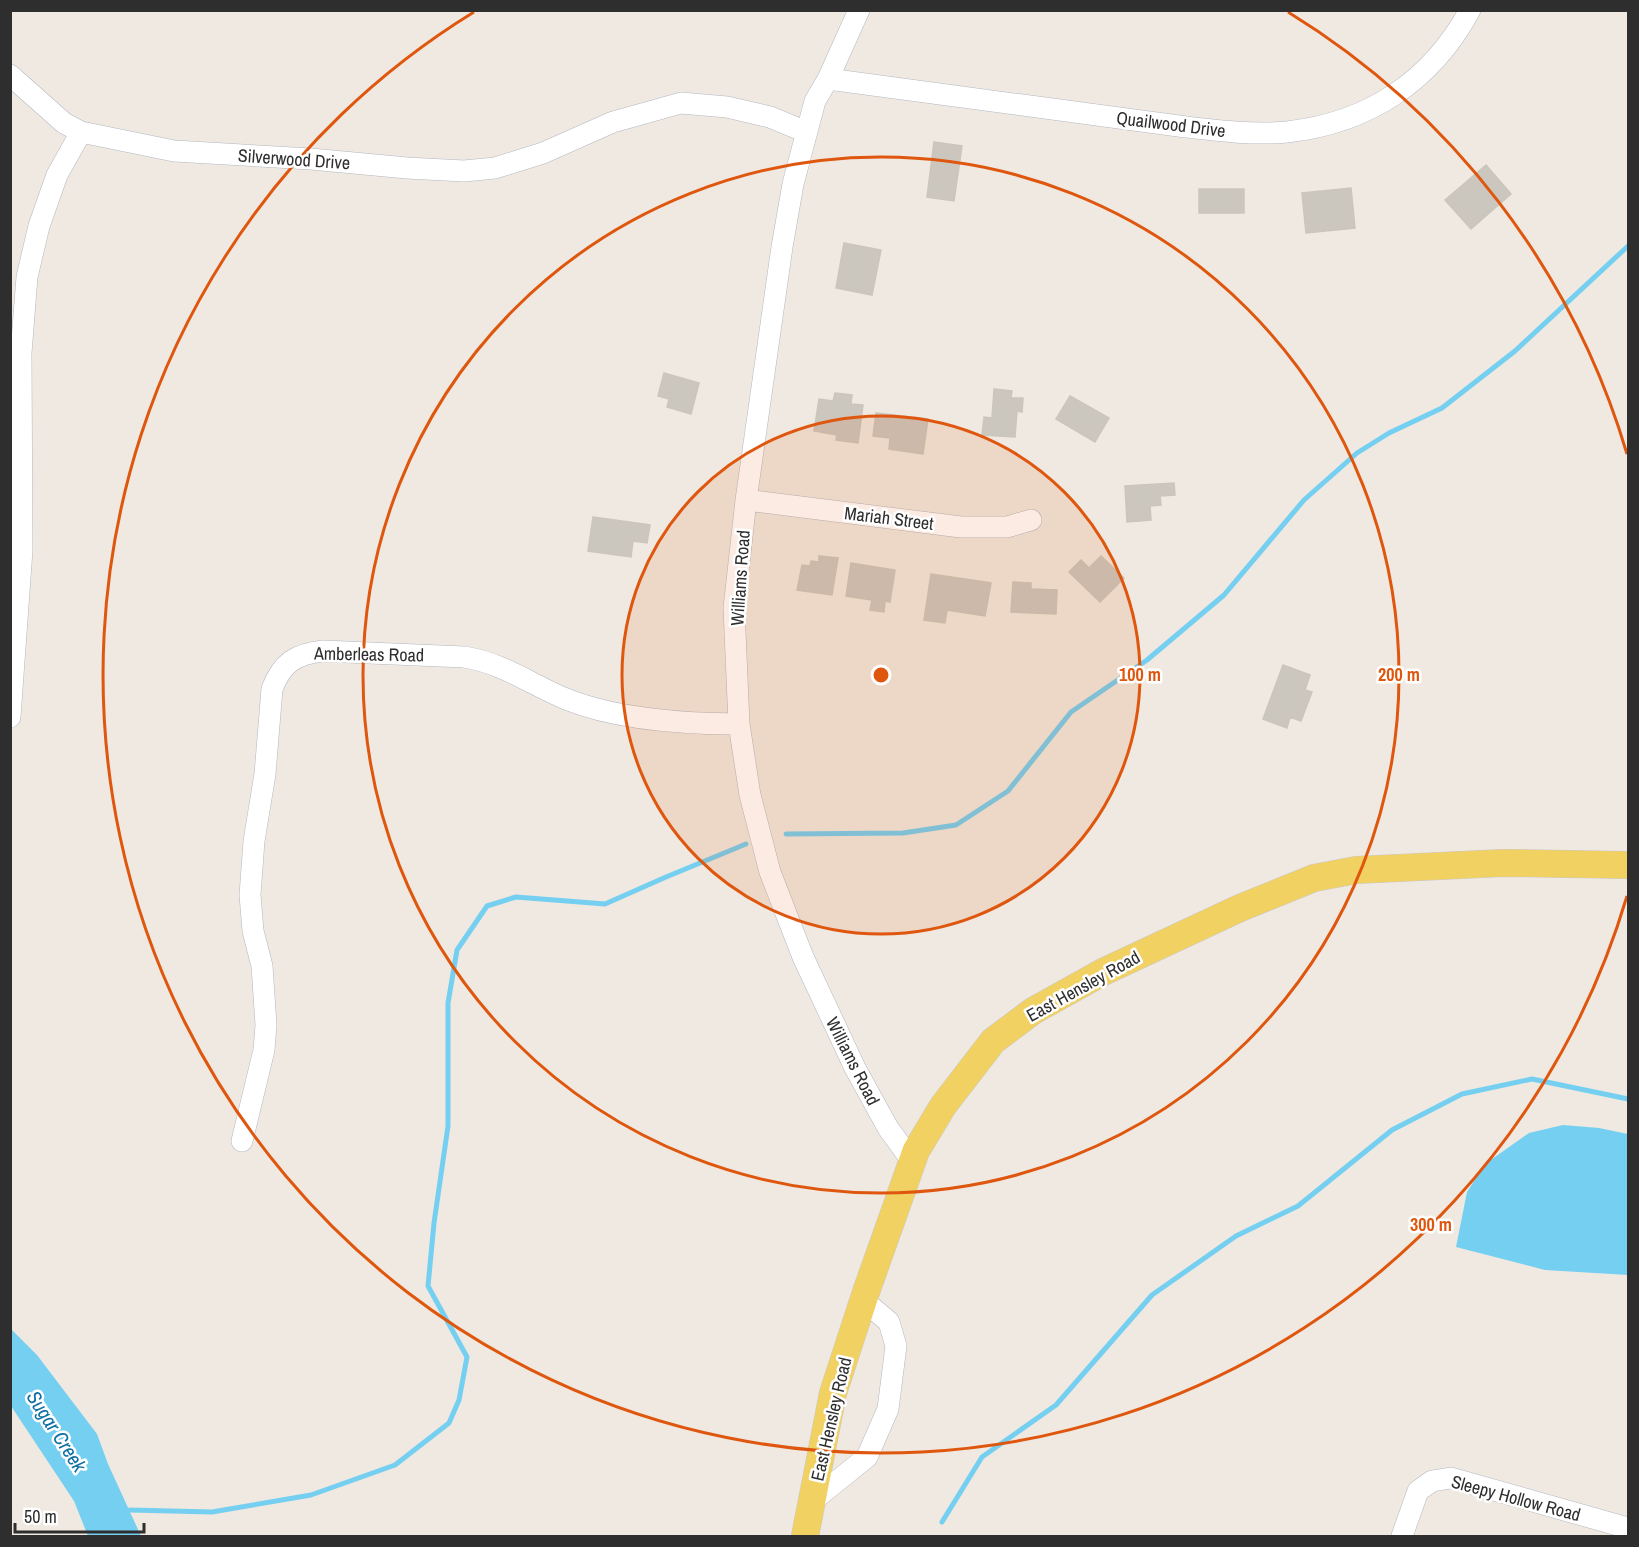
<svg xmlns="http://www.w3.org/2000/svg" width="1639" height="1547" viewBox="0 0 1639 1547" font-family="'Archivo Narrow',sans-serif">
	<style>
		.water { fill: #75cff0 }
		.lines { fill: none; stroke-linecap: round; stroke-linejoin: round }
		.stream { stroke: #75cff0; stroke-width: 5 }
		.building { fill: #cbc7bf; stroke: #cbc5ba; stroke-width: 1.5 }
		.minor-casing { stroke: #b4b7c1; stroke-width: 22 }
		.major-casing { stroke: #c9c9c9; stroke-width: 28 }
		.minor { stroke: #fff; stroke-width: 21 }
		.major { stroke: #f2d163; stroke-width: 27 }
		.ring { fill: none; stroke: #df570e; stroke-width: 3 }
		.labels { text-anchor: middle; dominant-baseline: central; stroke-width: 5; stroke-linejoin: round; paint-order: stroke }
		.street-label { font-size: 18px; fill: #2e2e2e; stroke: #fff }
		.water-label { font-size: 20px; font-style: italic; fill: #0d6fa3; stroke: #fff }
		.centre { fill: #df570e; stroke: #fff; stroke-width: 3 }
		.ring-label { font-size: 18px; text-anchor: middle; font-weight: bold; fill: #df570e; stroke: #fff; stroke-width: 5; stroke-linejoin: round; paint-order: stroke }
	</style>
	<rect width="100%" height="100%" fill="#efe9e1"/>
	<path class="water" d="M1563,1125L1599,1128L1628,1134V1275L1545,1270L1456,1247L1467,1192L1485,1164L1529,1133Z
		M10,1328L37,1355L97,1434L108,1464L141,1536H88L74,1501L11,1406Z"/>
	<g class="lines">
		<path class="stream" d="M786,834L903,833L956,825L1008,791L1071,712L1147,660L1224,595L1304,500L1357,453L1389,433L1442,408L1515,351L1628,246
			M130,1510L212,1512L311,1495L395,1465L449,1423L459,1400L467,1357L428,1286L434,1223L448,1126V1003L457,950L487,906L516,897L605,904L666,877L746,844
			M942,1522L982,1457L1056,1405L1152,1295L1236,1236L1298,1206L1392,1130L1462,1094L1532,1079L1628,1099"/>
	</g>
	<path class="building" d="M934,142L962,146L954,201L927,197Z
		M1486,165L1511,194L1471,229L1445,200Z
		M1351,188L1355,228L1306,233L1302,193Z
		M1199,189H1244V213H1199Z
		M844,243L881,250L872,295L836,288Z
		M664,373L699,383L691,414L667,407L669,399L658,396Z
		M994,389L1012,391L1011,398H1023L1022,412L1017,411L1015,437L982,435L984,417L992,418Z
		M835,393L852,395L851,404L863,405L858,443L836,440L837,435L814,431L819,399L833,401Z
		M1070,396L1109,418L1095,442L1056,419Z
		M876,413L928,419L923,454L889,449L890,438L873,436Z
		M1174,483L1175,495L1160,496L1161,505L1150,506L1151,520L1127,522L1125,486Z
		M593,517L650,525L647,543L633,541L631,557L588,551Z
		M819,556L838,558L832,595L797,590L802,565L810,566L811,561L819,562Z
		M1101,556L1124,578L1100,602L1069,572L1081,560L1089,568Z
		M851,563L895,570L890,602L885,601L884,612L870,610L872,600L846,596Z
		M931,574L991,583L985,616L947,610L945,623L924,620Z
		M1013,582L1031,583V589L1057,590L1056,614L1011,612Z
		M1283,665L1310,675L1305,690L1312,692L1301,721L1290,717L1287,728L1263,719Z"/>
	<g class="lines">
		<defs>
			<path id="minor" d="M859,10L828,79L815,101L793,184L782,247L746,500L734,608L739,724L750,795L770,872L803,957L855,1068L888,1128L912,1161
				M10,75L64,123L81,132L174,151L311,159L407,168L464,171L495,168L543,153L613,122L681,103L727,107L770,117L806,132
				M828,79L1186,127C1220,131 1253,135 1287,132C1368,123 1431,82 1470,10
				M746,500L961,527H1007L1031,520
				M10,717L22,550L21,353L27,277L39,226L57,175L81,132
				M242,1141L264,1050L266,1025L262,966L253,931L250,895L254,841L265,774L272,689C282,663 295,654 323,651L464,657C503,663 530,684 566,699C615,719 686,724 739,724
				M811,1502L867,1457L888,1409L896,1346L889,1322L863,1300
				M1402,1536L1418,1491L1432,1481L1451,1478L1628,1528"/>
			<path id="major" d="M805,1536L833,1393L866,1292L916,1151L943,1106L993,1041L1033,1011L1103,972L1240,908L1314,878L1356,870L1503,863L1628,865"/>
		</defs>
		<use href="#minor" class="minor-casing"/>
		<use href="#major" class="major-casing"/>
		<use href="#minor" class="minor"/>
		<use href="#major" class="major"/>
	</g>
	<circle cx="881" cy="675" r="259" fill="#df570e" fill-opacity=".12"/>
	<g class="ring">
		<circle cx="881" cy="675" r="259"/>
		<circle cx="881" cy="675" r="518"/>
		<path d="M1627 896A778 778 0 1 1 474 12M1288 12A778 778 0 0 1 1627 454"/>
	</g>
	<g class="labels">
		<g class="street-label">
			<text transform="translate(1171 124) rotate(7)">Quailwood Drive</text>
			<text transform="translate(294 159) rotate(4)">Silverwood Drive</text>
			<text transform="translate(889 518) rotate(7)">Mariah Street</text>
			<text transform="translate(740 578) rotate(-86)">Williams Road</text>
			<text transform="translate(369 654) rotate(1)">Amberleas Road</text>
			<text transform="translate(1083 986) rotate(-29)">East Hensley Road</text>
			<text transform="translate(853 1061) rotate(63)">Williams Road</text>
			<text transform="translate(831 1419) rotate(-77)">East Hensley Road</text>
			<text transform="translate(1516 1498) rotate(15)">Sleepy Hollow Road</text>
		</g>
		<g class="water-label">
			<text transform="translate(57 1431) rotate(57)">Sugar Creek</text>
		</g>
	</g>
	<circle cx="881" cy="675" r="9" class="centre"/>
	<g class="ring-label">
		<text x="1140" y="681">100 m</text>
		<text x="1399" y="681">200 m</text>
		<text x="1431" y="1231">300 m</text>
	</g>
	<rect width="1639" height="1547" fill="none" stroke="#2e2e2e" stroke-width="24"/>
	<path d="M15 1523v9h129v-9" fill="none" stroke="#2e2e2e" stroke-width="3"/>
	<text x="24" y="1523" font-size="18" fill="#2e2e2e" stroke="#ffffff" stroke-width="4.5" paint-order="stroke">50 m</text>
</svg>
